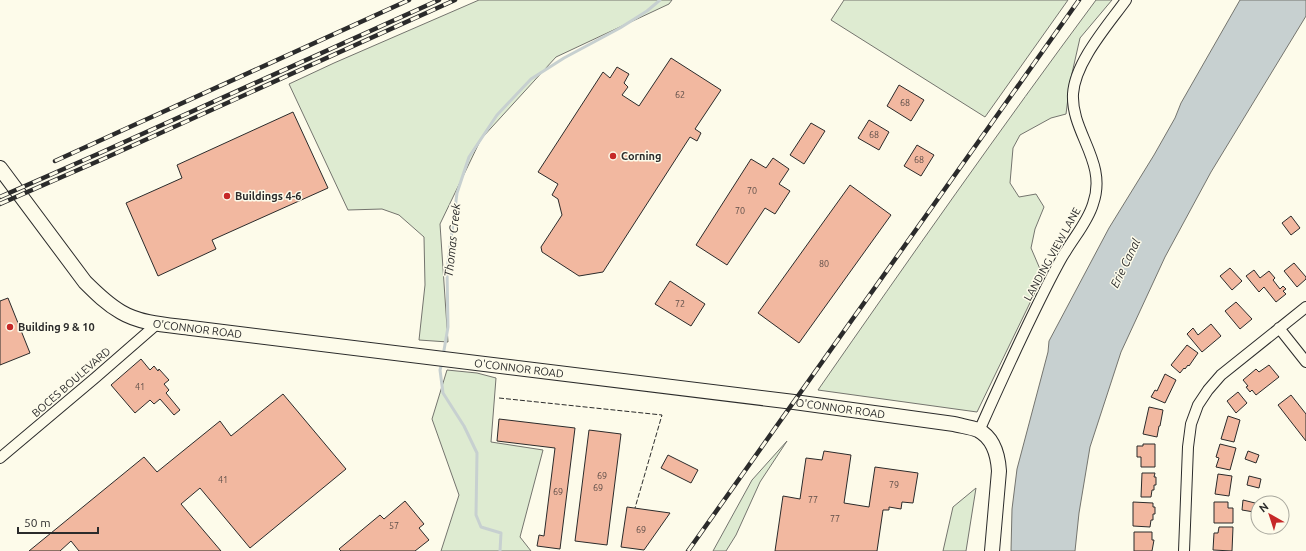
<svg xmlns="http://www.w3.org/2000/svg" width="1306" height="551" viewBox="0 0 1306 551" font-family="Ubuntu,sans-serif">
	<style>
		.green { fill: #deebd1; stroke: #74746e }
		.water { fill: #c7d0d0; stroke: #74746e }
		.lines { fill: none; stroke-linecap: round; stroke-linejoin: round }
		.stream { stroke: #c7d0d0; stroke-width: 3 }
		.building { fill: #f2b8a0; stroke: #2b2b2b }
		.street-casing { stroke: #2b2b2b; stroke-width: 12 }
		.secondary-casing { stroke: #2b2b2b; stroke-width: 16 }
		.street { stroke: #fdfbea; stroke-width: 10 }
		.secondary { stroke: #fdfbea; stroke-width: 14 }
		.rail-casing { stroke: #2b2b2b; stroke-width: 4.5 }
		.rail { stroke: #fdfbea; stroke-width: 3; stroke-dasharray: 9; stroke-linecap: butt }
		.fence { stroke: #2b2b2b; stroke-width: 1; stroke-dasharray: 5 2; stroke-linecap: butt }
		.poi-dot { fill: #c62828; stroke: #fdfbea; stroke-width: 1.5 }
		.labels { text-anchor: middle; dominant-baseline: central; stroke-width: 3; stroke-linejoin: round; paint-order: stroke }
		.number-label { font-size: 9px; fill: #5d4e48 }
		.poi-label { font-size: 11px; font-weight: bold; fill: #2b2b2b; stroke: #fdfbea; text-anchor: start }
		.street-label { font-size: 11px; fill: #2b2b2b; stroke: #fdfbea }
		.water-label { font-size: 12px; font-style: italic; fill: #2b2b2b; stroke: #fdfbea }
	</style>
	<rect width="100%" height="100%" fill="#fdfbea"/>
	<path class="green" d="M479,0H672L669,4L556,57L481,139L440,224L448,342L419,340L425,285L424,237L399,215L382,209L348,210L289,84L334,63Z
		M844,0H1068L985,117L831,20Z
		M1096,0H1112L1080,38L1070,82L1066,114L1051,118L1020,135L1013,148L1010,183L1019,197L1036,194L1044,207L1035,229L1031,248L1043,276L977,412L818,390C909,259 1001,128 1096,0Z
		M447,370L477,373L496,378L491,442L543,450L520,537L531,551H441L459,495L432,419Z
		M787,441L760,482L736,535L726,551H713L752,480Z
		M976,488L966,551H943L953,507Z"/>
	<path class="water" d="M1240,0H1306V16L1211,172L1165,257L1121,352L1090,447L1079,513L1075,551H1011L1012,509L1017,469L1048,352L1049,341L1109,228L1154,155L1175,118L1181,103Z"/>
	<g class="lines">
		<path class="stream" d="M443,356L448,327L447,270L457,193L469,157L497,115L531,79L564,58L620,28L647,11L660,0
			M442,363L440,370L443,393L464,426L477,453L476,515L481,527L501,533L500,551"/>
	</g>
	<path class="building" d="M671,58L721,90L695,129L701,133L697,141L690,137L603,272L579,276L542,252L541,247L562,215L558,199L552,195L558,184L538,172L603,72L610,78L617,67L629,74L624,83L628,87L622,95L639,106Z
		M899,85L924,100L911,121L887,106Z
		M293,112L328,188L212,240L216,249L158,276L126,203L182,178L177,165Z
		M869,120L889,132L879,150L858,138Z
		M811,123L825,131L804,164L790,155Z
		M917,145L934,155L921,176L904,166Z
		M773,158L789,169L779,184L790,191L775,214L765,208L727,265L696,245L751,159L766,168Z
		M850,185L891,215L799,343L758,313Z
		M1291,216L1300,228L1291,235L1282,223Z
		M1294,263L1306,277V279L1297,287L1284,271Z
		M1230,268L1242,281L1232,290L1220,276Z
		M1254,270L1260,278L1269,271L1275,278L1273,280L1280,289L1283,286L1286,289L1283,291L1286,294L1276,302L1264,287L1259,292L1246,276Z
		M670,281L705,304L691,326L655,304Z
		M8,298L30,353L0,365V301Z
		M1236,302L1252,319L1240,329L1225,311Z
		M1211,324L1221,336L1202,352L1187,334L1193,328L1198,335Z
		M1187,345L1198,353L1189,366L1188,365L1185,369L1184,368L1180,373L1171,365Z
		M141,359L150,370L154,366L158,371L159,369L169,380L164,384L169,390L166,393L180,410L174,415L160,399L154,404L150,400L135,413L111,385Z
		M1269,365L1279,377L1256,395L1252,390L1250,392L1246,387L1248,386L1243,380L1256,369L1259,372Z
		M1165,374L1176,380L1165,403L1151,397L1155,390L1157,391Z
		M1238,392L1247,403L1236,413L1227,401Z
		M283,394L346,469L250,548L200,488L181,504L221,551H79L71,541L60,551H29L144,457L157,472L220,421L231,436Z
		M1291,395L1306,414V441L1278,405Z
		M1149,407L1163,410L1160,426H1159L1157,437L1143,434Z
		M1228,416L1240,420L1234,442L1221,439Z
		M499,419L575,428L560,549L537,546L539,535L544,536L555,448L497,441Z
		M589,430L621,434L607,545L575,541Z
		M1143,444H1155V467H1141V457H1137V446H1143Z
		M1220,444L1236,448L1230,470L1216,467L1219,458L1216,457Z
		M824,451L851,455L844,503L869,507L875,467L918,473L913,503L902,502L901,509L889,507V510H883L877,551H775L783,496L800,499L806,458L822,460Z
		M1248,451L1259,455L1256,463L1245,459Z
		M668,455L698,470L691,483L661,468Z
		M1142,473H1155L1154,477H1156V485H1154V490H1152L1151,497H1141Z
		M1218,474L1232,476L1229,496L1215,494Z
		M1249,476L1261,479L1259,488L1247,485Z
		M1243,500L1255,503L1254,512L1242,510Z
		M405,501L424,524L419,528L429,540L415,551H341L339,549L380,515L384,519Z
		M1133,502L1153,503V507H1155V514H1153V520H1151L1150,527L1133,526Z
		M1214,502H1228V508H1233V523H1214Z
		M627,507L670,513L644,550L621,547Z
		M1219,527H1233L1232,551L1213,550L1214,533H1218Z
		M1134,532H1152V540H1154L1152,551H1134Z"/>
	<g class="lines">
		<defs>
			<path id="street" d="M1279,328L1306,362
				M979,431C1003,377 1027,324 1054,272C1058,265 1061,258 1066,251C1075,236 1088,221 1093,204C1108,162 1071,133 1073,94C1075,62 1108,25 1126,0
				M0,458L95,378L157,324
				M1184,551L1188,447L1191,424L1198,405L1208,390L1221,375L1306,307"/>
			<g id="secondary">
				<path id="s1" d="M0,168L85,282C96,293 107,304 121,312C141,324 168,325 191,328L794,402L954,424C961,426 971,427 978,430C994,438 998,455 999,471L992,551"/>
			</g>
		</defs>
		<use href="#street" class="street-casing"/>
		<use href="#secondary" class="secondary-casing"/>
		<use href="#street" class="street"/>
		<use href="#secondary" class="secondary"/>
		<defs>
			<path id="rail" d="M55,161L409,0
				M0,197L100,153L439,0
				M0,204L103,159L455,0
				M688,551L1079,0"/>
		</defs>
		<use href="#rail" class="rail-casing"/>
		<use href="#rail" class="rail"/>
		<path class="fence" d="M499,398L662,415L635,508"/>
	</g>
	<g class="poi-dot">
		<circle cx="613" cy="156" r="4"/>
		<circle cx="227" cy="196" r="4"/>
		<circle cx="10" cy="327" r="4"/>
	</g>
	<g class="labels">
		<g class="number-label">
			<text x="680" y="95">62</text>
			<text x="905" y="103">68</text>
			<text x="874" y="135">68</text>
			<text x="919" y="160">68</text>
			<text x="752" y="191">70</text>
			<text x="740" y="211">70</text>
			<text x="824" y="264">80</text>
			<text x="680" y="304">72</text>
			<text x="140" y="387">41</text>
			<text x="602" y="476">69</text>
			<text x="223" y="480">41</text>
			<text x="894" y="485">79</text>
			<text x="598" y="488">69</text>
			<text x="558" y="492">69</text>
			<text x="813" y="500">77</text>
			<text x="835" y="519">77</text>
			<text x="394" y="526">57</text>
			<text x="641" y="530">69</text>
		</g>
		<g class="poi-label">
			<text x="621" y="156">Corning</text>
			<text x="235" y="196">Buildings 4-6</text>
			<text x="18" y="327">Building 9 &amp; 10</text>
		</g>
		<g class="street-label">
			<text transform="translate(1052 254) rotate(-61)">LANDING VIEW LANE</text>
			<text stroke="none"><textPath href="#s1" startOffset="268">O'CONNOR ROAD</textPath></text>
			<text stroke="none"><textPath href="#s1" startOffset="592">O'CONNOR ROAD</textPath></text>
			<text transform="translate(71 382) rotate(-41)">BOCES BOULEVARD</text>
			<text stroke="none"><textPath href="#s1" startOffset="916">O'CONNOR ROAD</textPath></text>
		</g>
		<g class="water-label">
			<text transform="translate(452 240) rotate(-84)">Thomas Creek</text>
			<text transform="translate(1125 263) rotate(-64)">Erie Canal</text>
		</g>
	</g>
	<g transform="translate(1270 515) rotate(321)"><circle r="19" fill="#fdfbea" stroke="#a9a89e"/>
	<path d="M0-3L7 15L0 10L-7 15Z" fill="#c62828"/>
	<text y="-6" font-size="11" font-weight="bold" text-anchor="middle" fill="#2b2b2b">N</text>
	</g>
	<path d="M18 527v6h80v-6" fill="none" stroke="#2b2b2b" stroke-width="2"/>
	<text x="24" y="527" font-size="12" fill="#2b2b2b" stroke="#fdfbea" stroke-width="3" paint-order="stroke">50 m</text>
</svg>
